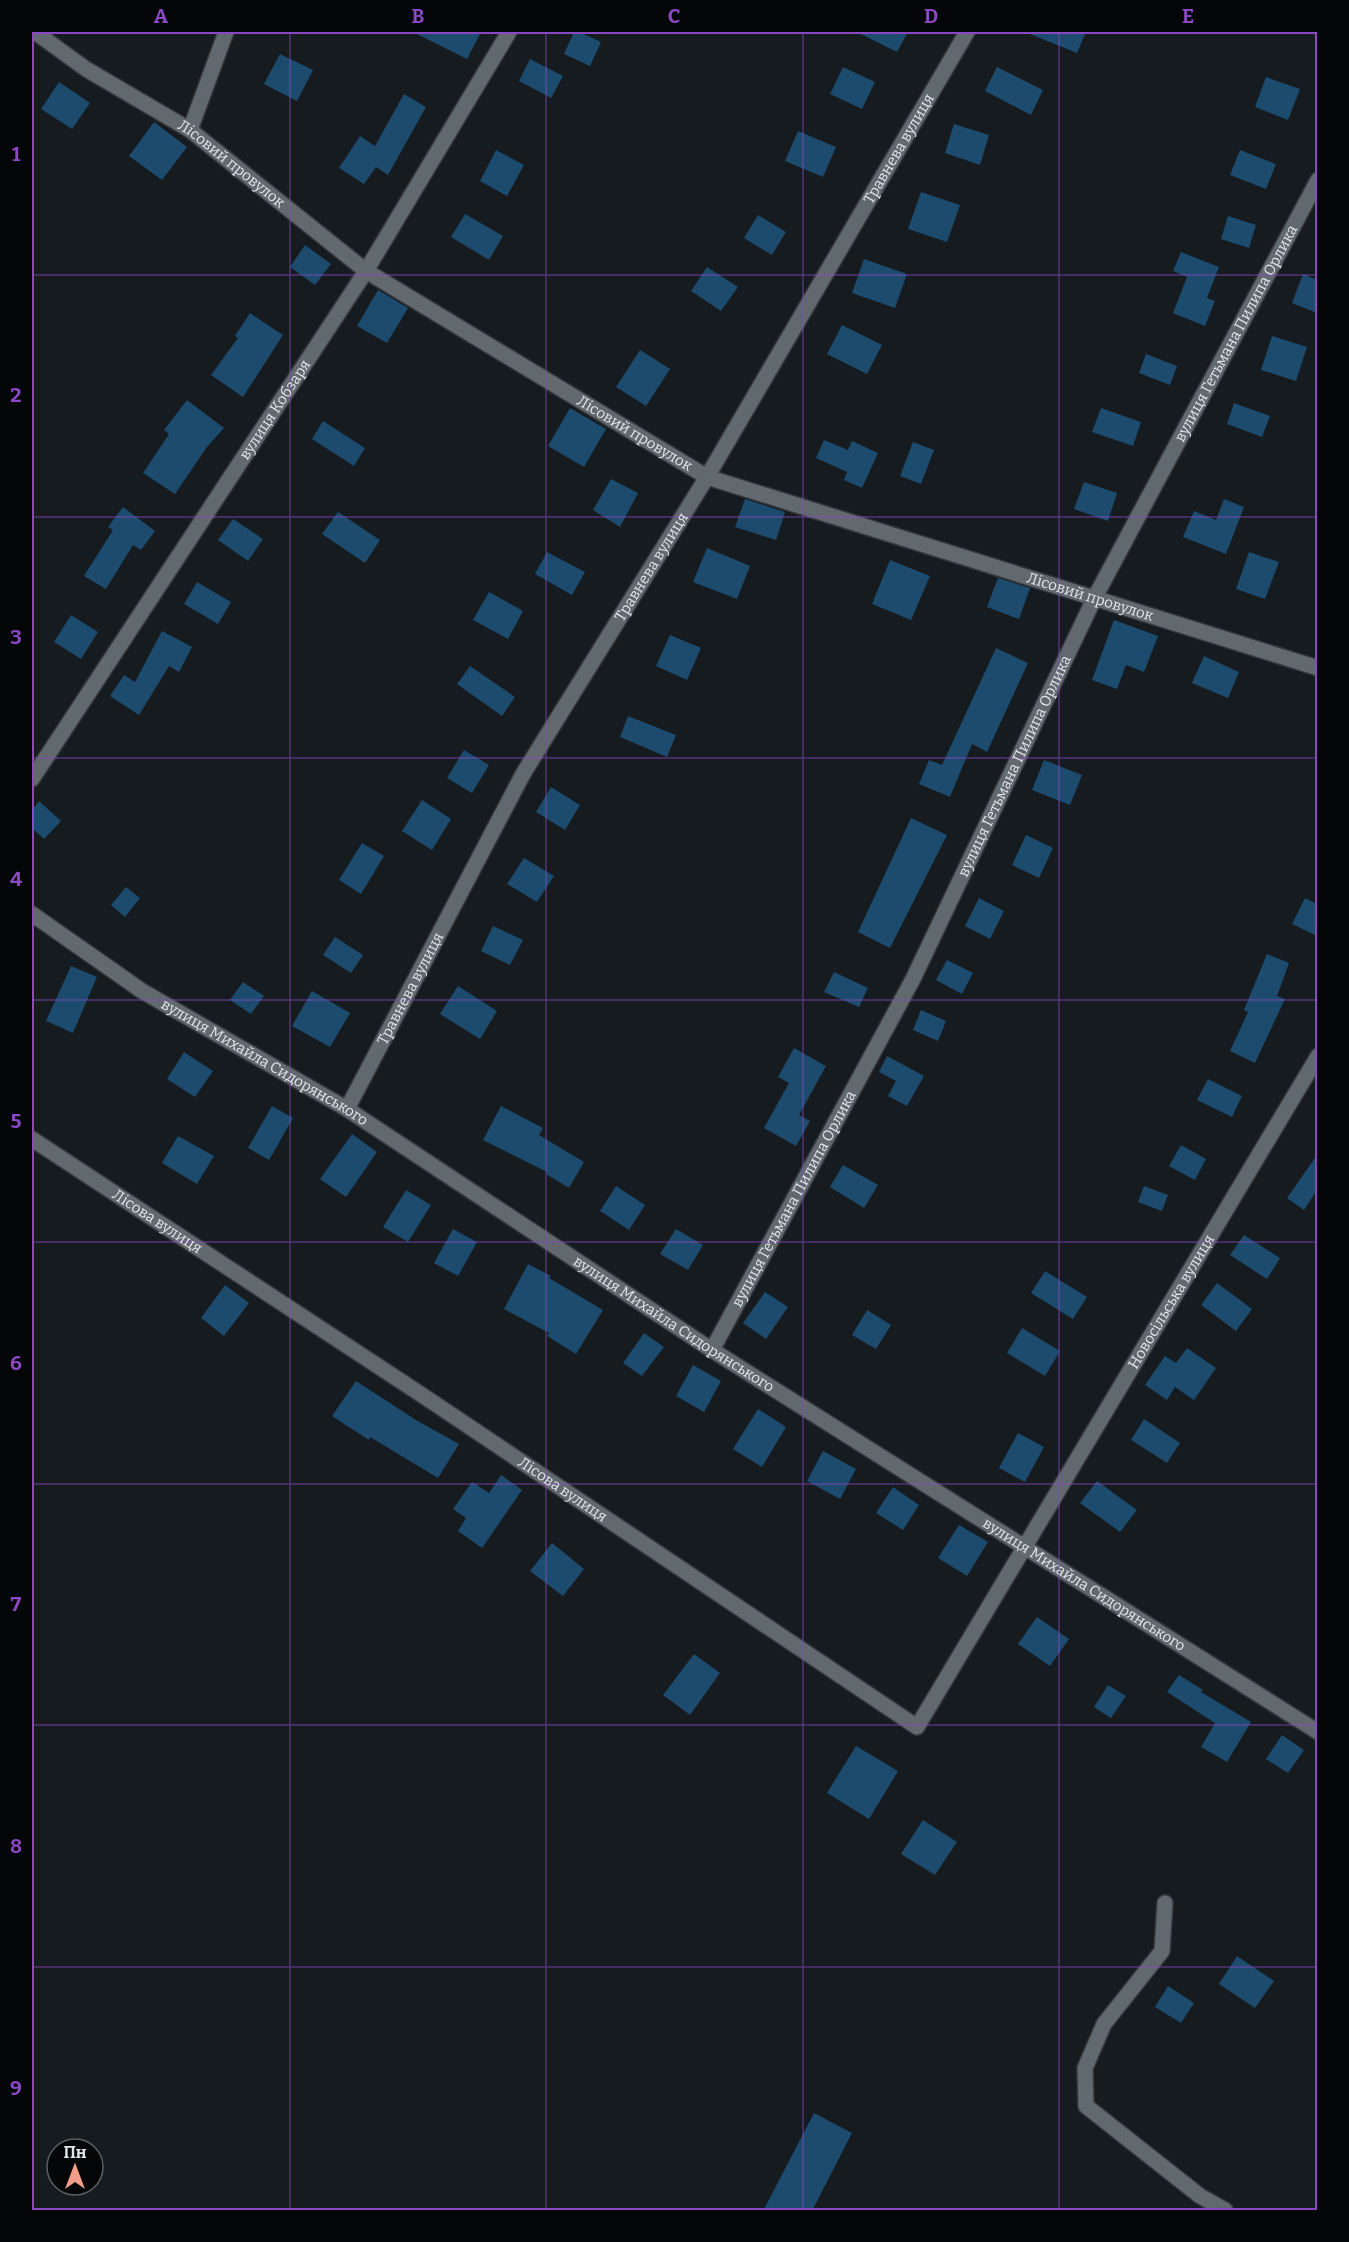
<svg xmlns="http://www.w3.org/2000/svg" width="1349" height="2242" viewBox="0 0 1349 2242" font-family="Bitter,serif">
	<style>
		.building { fill: #1c4b6e }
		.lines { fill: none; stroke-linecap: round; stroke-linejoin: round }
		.street-casing { stroke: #34373a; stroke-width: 18 }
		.street { stroke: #62696e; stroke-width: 15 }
		.grid { fill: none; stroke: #8a48c5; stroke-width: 1.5; stroke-opacity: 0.55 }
		.labels { text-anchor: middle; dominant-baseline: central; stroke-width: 4.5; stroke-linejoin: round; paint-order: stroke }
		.street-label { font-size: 15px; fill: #e1e5e8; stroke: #040607 }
		.neatline { fill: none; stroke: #8a48c5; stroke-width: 2 }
		.grid-label { font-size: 20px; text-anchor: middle; font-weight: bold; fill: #8a48c5 }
	</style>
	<rect width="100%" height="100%" fill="#161b20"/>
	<path class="building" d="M413,32H481L467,59Z
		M574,32H579L601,42L590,66L564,54Z
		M857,32H908L897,52Z
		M1025,32H1086L1077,53Z
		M280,54L313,70L297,101L264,84Z
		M530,59L563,76L551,98L519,81Z
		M843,67L875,82L862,109L830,94Z
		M997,67L1043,90L1031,115L985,91Z
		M1266,77L1300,89L1288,120L1255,107Z
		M59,82L90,103L72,129L41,109Z
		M404,94L426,107L388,175L376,167L364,184L339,168L360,136L375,146Z
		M154,122L187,147L162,180L129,156Z
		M954,124L989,135L980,165L945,153Z
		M798,131L836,147L823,177L785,161Z
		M496,150L524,165L507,196L480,181Z
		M1240,150L1276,164L1266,189L1230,175Z
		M921,192L960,205L947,242L908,229Z
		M465,214L503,236L489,260L451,237Z
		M758,215L786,232L772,255L744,238Z
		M1228,216L1256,225L1249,248L1221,239Z
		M305,245L331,264L315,285L290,267Z
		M1181,252L1219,267L1207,298L1215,301L1205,326L1173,313L1187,277L1173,271Z
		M864,259L907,274L895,308L852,293Z
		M707,267L738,287L721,311L691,291Z
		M1303,274L1317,280V313L1292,303Z
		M378,290L408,308L387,343L357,326Z
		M250,313L283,335L243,397L211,375L238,338L235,336Z
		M842,325L882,345L867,374L827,354Z
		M1272,336L1307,347L1296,381L1261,370Z
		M640,350L670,369L646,406L616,387Z
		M1146,354L1177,366L1170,385L1139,373Z
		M187,400L224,428L207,447L175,494L143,473L169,434L164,430Z
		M1234,403L1270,416L1262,437L1227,424Z
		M570,408L606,429L584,467L548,446Z
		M1101,408L1141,422L1133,446L1092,432Z
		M323,421L365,448L354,466L312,439Z
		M824,440L848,450L852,441L878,453L862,488L844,480L847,472L816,458Z
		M913,442L934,450L921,484L900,476Z
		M611,479L638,493L620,527L593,510Z
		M1084,482L1117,493L1108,521L1074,509Z
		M745,499L785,512L776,540L735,527Z
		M1224,499L1244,507L1226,554L1183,537L1194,511L1216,520Z
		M123,507L155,531L141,550L133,545L106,589L84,576L113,530L108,527Z
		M338,512L380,540L365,563L322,534Z
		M233,519L263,539L248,561L218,540Z
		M707,548L750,566L737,599L693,582Z
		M547,552L585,572L572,595L535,574Z
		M1249,552L1279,562L1265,599L1236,589Z
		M890,560L930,576L911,620L872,604Z
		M998,578L1030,588L1019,619L987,607Z
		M197,582L231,602L218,624L184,604Z
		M489,592L523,611L508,639L473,620Z
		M71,615L98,632L81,659L54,642Z
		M1114,620L1158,636L1144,672L1126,665L1117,689L1092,680Z
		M162,631L192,647L179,672L169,666L139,715L110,696L124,675L135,682Z
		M670,635L701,648L687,680L656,666Z
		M996,648L1028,663L987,752L972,744L950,797L919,784L929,760L942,765Z
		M1204,656L1239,672L1228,698L1192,683Z
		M470,666L515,697L502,716L457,684Z
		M628,716L676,735L667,757L620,737Z
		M464,750L489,765L472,793L447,778Z
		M1044,760L1082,775L1070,805L1032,790Z
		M551,787L580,805L565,830L536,812Z
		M422,800L451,819L432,850L402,831Z
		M39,801L61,821L44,839L32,828V810Z
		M911,818L947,835L890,948L858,932Z
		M1026,835L1053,848L1039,878L1012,865Z
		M362,843L384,856L361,894L339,880Z
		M524,858L554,876L537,902L507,884Z
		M126,887L140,898L125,917L111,905Z
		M979,898L1004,911L990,939L965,926Z
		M1305,898L1317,904V936L1292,924Z
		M493,926L523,940L510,965L481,951Z
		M335,937L363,955L351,973L323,955Z
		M1267,954L1289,963L1277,996L1285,999L1255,1063L1230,1051L1248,1012L1244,1010Z
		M947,960L973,973L962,994L936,980Z
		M71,966L97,977L73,1033L46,1021Z
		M834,972L868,988L859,1007L824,992Z
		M243,982L264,996L251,1014L230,1000Z
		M458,986L497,1011L480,1039L440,1014Z
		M312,991L350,1013L330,1047L292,1026Z
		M921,1010L946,1021L938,1041L913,1030Z
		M794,1048L826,1066L799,1115L810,1121L796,1146L764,1128L789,1083L778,1077Z
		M184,1052L213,1071L195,1097L167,1079Z
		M887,1056L924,1076L907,1106L888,1096L896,1081L879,1072Z
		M1208,1079L1242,1096L1232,1117L1197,1100Z
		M272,1106L293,1118L269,1160L248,1148Z
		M501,1106L543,1128L539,1135L584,1162L569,1188L546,1174L547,1172L483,1140Z
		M352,1134L377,1152L346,1197L320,1179Z
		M178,1136L214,1156L197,1184L162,1163Z
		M1181,1145L1206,1159L1195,1180L1169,1166Z
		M1317,1155V1190L1304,1210L1287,1198Z
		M843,1165L878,1185L864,1208L830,1187Z
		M616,1186L645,1205L629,1230L600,1211Z
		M1144,1186L1168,1195L1162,1211L1138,1202Z
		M406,1190L431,1205L408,1242L383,1227Z
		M453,1229L477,1242L458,1276L434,1263Z
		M676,1229L703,1245L688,1270L660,1254Z
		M1244,1235L1280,1258L1267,1279L1230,1255Z
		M528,1264L551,1276L549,1278L603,1310L576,1354L547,1336L549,1333L504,1309Z
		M1045,1271L1087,1297L1073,1319L1031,1293Z
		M1217,1283L1252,1309L1236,1331L1201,1305Z
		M225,1285L249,1303L224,1336L201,1318Z
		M765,1292L788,1307L766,1339L743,1323Z
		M867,1310L891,1325L876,1349L852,1335Z
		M1022,1328L1060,1351L1045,1376L1007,1353Z
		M644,1333L664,1347L642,1376L623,1363Z
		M1187,1348L1216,1368L1194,1400L1175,1387L1167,1400L1145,1385L1165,1356L1176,1363Z
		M693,1365L721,1381L704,1412L676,1396Z
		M356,1381L416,1420L459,1444L438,1478L370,1437L369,1440L332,1416Z
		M758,1409L786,1427L762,1467L733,1449Z
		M1144,1419L1180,1443L1167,1463L1131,1440Z
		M1018,1433L1044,1447L1025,1482L999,1468Z
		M823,1451L856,1469L840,1499L807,1481Z
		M501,1475L522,1490L482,1548L458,1531L466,1518L453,1509L472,1482L489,1493Z
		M1097,1481L1137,1510L1120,1532L1080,1503Z
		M893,1487L919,1505L903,1530L876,1513Z
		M959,1525L988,1542L967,1576L938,1558Z
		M552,1543L584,1569L563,1596L530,1571Z
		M1037,1617L1069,1639L1050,1666L1018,1644Z
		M694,1654L720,1673L690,1715L663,1695Z
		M1179,1675L1203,1690L1201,1692L1251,1722L1227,1762L1201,1747L1215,1723L1167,1692Z
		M1108,1685L1126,1696L1111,1718L1094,1707Z
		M1282,1735L1304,1750L1288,1773L1266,1759Z
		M856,1746L898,1771L869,1819L827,1793Z
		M923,1820L957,1842L935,1875L901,1854Z
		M1237,1956L1274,1981L1255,2008L1219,1984Z
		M1168,1986L1194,2003L1181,2023L1155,2007Z
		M814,2113L852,2133L812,2211H763Z"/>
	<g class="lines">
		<defs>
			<g id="street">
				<path id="s1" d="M35,32L86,69L190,130L366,271L707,477L1318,668"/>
				<path d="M190,130L226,32"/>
				<path id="s2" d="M32,779L366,271L509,32"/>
				<path id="s3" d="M32,914L142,991L347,1109L712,1350L1318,1732"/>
				<path id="s4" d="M347,1109L523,774L707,477L967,32"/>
				<path id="s5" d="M32,1139L425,1397L917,1727L1318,1056"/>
				<path id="s6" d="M712,1350L913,979L1094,599L1318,180"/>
				<path d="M1165,1903L1162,1951L1104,2024L1085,2068L1086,2106L1200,2196L1225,2210"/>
			</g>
		</defs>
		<use href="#street" class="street-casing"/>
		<use href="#street" class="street"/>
	</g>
	<path class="grid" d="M290,32V2210M546,32V2210M803,32V2210M1059,32V2210M32,275H1318M32,517H1318M32,758H1318M32,1000H1318M32,1242H1318M32,1484H1318M32,1725H1318M32,1967H1318"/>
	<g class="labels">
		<g class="street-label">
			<text stroke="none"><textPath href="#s4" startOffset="1108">Травнева вулиця</textPath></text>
			<text stroke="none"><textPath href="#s1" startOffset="237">Лісовий провулок</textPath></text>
			<text stroke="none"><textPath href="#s6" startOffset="1144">вулиця Гетьмана Пилипа Орлика</textPath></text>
			<text stroke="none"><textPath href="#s2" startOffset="442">вулиця Кобзаря</textPath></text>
			<text stroke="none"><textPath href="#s1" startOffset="723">Лісовий провулок</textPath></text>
			<text stroke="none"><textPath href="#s4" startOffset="622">Травнева вулиця</textPath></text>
			<text stroke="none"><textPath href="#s1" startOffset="1209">Лісовий провулок</textPath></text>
			<text stroke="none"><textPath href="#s6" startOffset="658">вулиця Гетьмана Пилипа Орлика</textPath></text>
			<text stroke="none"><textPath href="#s4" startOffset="136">Травнева вулиця</textPath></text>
			<text stroke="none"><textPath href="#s3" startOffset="276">вулиця Михайла Сидорянського</textPath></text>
			<text stroke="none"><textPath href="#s6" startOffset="172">вулиця Гетьмана Пилипа Орлика</textPath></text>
			<text stroke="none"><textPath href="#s5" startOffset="150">Лісова вулиця</textPath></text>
			<text stroke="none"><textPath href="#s5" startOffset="1558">Новосільська вулиця</textPath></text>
			<text stroke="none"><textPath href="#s3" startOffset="762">вулиця Михайла Сидорянського</textPath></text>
			<text stroke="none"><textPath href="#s5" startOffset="636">Лісова вулиця</textPath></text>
			<text stroke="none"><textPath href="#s3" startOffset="1248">вулиця Михайла Сидорянського</textPath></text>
		</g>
	</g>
	<rect width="1349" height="2242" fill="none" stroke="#040607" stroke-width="66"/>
	<g transform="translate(75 2167)"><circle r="28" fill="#040607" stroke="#5c5f61" stroke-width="1.5"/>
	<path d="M0-4.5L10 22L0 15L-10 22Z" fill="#f49e89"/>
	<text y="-9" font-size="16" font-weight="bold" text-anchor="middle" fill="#e1e5e8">Пн</text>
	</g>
	<rect x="33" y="33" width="1283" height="2176" class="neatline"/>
	<g class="grid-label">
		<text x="161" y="23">A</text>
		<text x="418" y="23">B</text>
		<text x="674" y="23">C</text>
		<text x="931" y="23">D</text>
		<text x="1188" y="23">E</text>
		<text x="16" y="161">1</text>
		<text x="16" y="402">2</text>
		<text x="16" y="644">3</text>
		<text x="16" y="886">4</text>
		<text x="16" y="1128">5</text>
		<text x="16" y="1370">6</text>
		<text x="16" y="1611">7</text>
		<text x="16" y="1853">8</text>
		<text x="16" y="2095">9</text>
	</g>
</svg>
